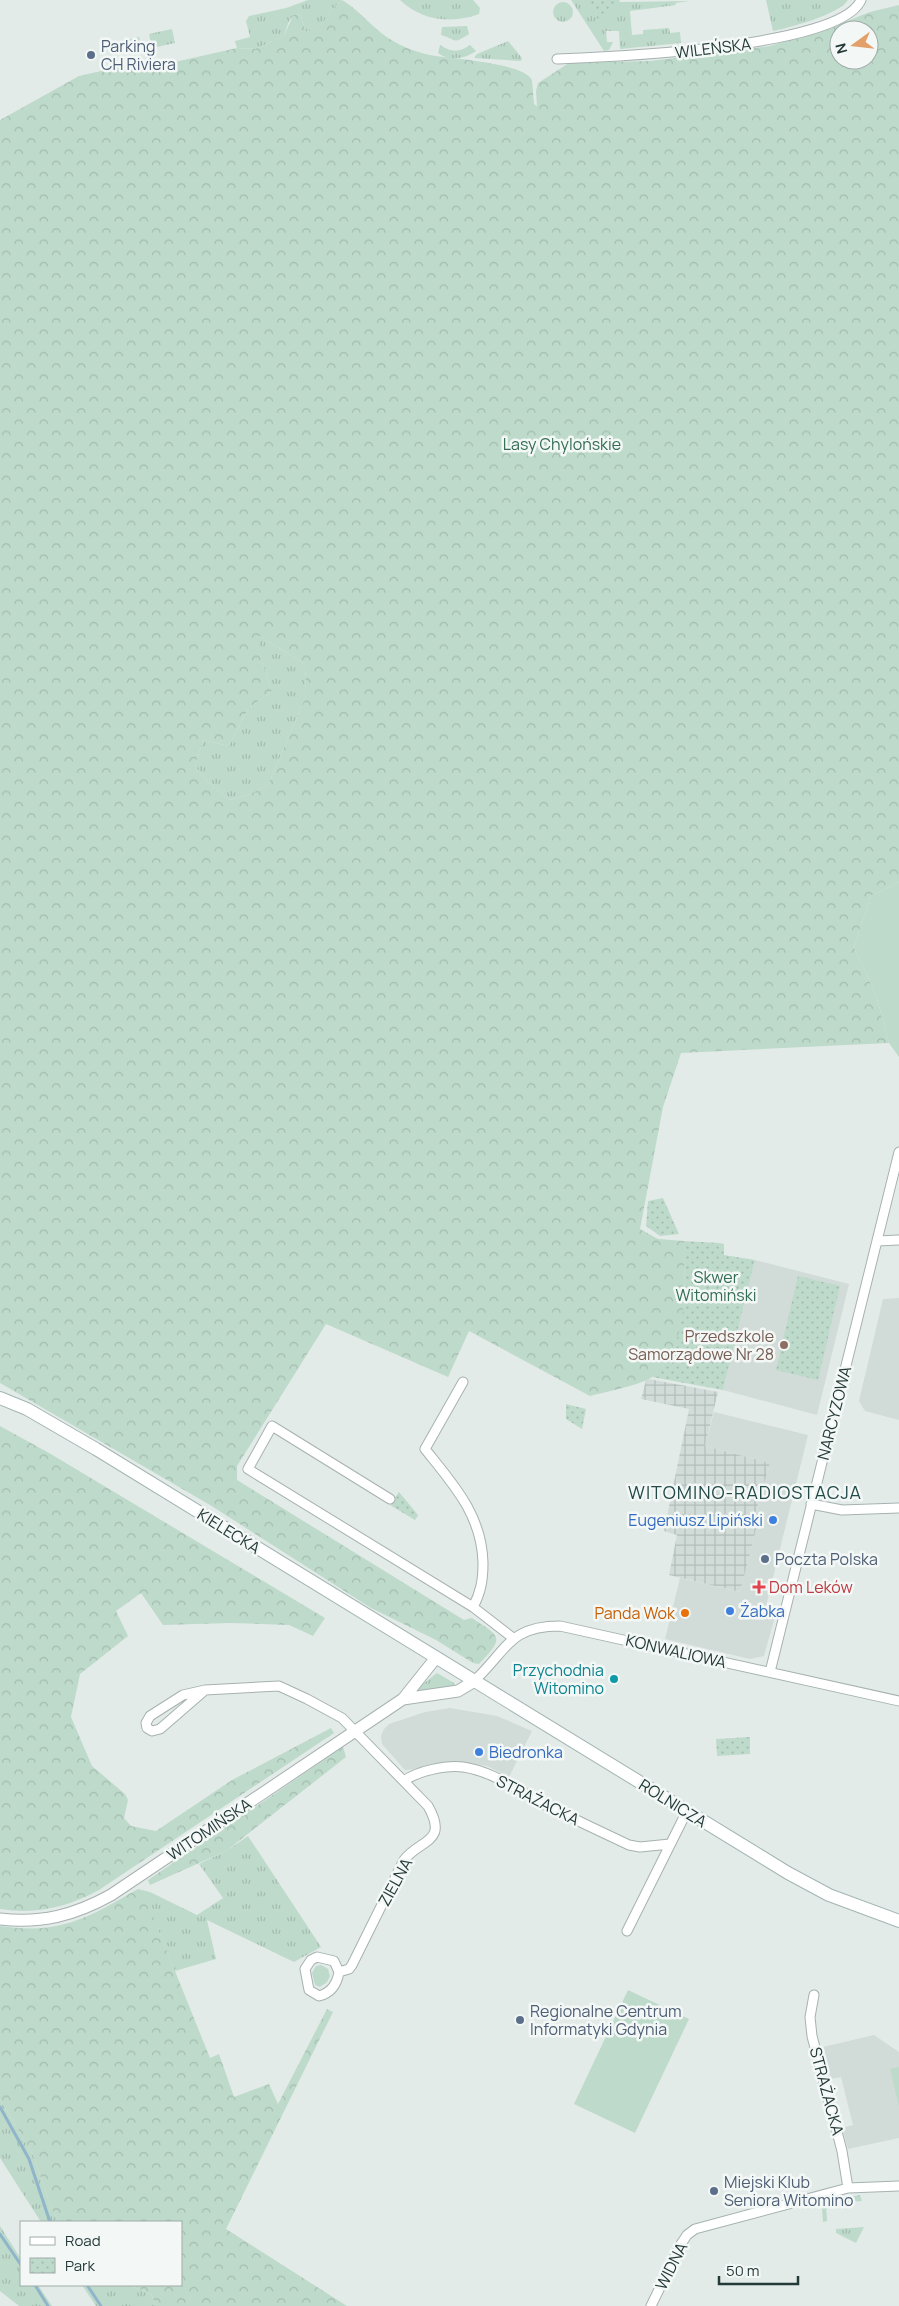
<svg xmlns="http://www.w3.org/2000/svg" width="899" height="2306" viewBox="0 0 899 2306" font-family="Manrope,sans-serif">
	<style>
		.built { fill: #d1dbd8 }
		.industrial { fill: url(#industrial-grid) }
		.grass { fill: url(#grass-tufts) }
		.forest { fill: url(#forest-crowns); fill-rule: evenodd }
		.park { fill: url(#park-dots) }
		.garden { fill: #bedacb }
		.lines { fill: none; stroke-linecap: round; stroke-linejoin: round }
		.stream { stroke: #90b5ca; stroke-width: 3 }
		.minor-casing { stroke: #a6b2b1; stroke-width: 11 }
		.tertiary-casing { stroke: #a6b2b1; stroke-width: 13 }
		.secondary-casing { stroke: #a2b5b3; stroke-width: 14 }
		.minor { stroke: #fff; stroke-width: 9 }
		.tertiary { stroke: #fff; stroke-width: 11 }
		.secondary { stroke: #fff; stroke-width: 12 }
		.service-dot { fill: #5c6f8a; stroke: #f3f8f6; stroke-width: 2 }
		.education-dot { fill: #8d6e63; stroke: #f3f8f6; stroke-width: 2 }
		.shop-dot { fill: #3f7fe0; stroke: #f3f8f6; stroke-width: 2 }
		.health-dot { fill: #e0444e; stroke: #f3f8f6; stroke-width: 2 }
		.food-dot { fill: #e8710a; stroke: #f3f8f6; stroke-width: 2 }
		.culture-dot { fill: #0f9aa8; stroke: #f3f8f6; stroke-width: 2 }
		.labels { text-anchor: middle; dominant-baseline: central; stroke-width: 5; stroke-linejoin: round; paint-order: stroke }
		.service-label { font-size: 16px; fill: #4e5e75; stroke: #f3f8f6; text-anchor: start }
		.street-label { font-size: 16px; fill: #243a39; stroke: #f3f8f6 }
		.park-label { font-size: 16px; fill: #336d55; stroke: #f3f8f6 }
		.education-label { font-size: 16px; fill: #785e54; stroke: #f3f8f6; text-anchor: end }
		.shop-label { font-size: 16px; fill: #366cbe; stroke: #f3f8f6; text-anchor: start }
		.health-label { font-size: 16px; fill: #be3a42; stroke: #f3f8f6; text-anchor: start }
		.food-label { font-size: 16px; fill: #c56008; stroke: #f3f8f6; text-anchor: end }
		.culture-label { font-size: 16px; fill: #0d838f; stroke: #f3f8f6; text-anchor: end }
		.neighbourhood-label { font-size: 18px; letter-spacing: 1px; fill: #224a49; stroke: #f3f8f6 }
	</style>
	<defs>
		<pattern id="industrial-grid" width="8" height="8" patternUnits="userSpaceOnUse" patternTransform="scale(1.25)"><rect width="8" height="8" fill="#d1dbd8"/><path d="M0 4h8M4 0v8" fill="none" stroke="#b3bdba"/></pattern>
		<pattern id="grass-tufts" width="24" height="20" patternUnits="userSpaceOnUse" patternTransform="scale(1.25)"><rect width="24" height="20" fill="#bedacb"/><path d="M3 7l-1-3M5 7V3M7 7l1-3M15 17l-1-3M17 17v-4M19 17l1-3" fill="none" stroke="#a3bcaf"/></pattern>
		<pattern id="forest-crowns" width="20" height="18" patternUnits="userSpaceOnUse" patternTransform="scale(1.25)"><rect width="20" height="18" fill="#bedacb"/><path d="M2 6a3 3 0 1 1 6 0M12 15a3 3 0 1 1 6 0" fill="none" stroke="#a3bcaf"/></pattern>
		<pattern id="park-dots" width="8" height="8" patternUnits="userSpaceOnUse" patternTransform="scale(1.25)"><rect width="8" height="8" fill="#bedacb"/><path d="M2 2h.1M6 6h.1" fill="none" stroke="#a3bcaf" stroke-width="1.8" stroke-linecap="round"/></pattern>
	</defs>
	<rect width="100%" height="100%" fill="#e3ebe9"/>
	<path class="built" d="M755,1260L849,1284L817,1415L723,1390Z
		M899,1298V1420L865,1411L859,1401L883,1299Z
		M714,1412L808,1435L766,1606L777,1609L764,1656L750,1659L665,1639L680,1578L740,1592L759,1518L757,1508L770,1463L705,1446Z
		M450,1708L497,1716L532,1731L509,1777L487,1766L467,1763H443L423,1768L405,1770L382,1744L381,1736L384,1729L389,1724L425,1712Z
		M874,2035L899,2052V2138L848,2149L842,2128L853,2125L841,2077L831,2079L823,2047Z"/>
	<path class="industrial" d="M649,1379L718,1392L705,1446L770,1463L757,1508L759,1518L740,1592L669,1575L677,1535L664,1531L689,1409L641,1399L646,1380Z"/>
	<path class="grass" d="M308,0H342L331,10L320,28L306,32L300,14C288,15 288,26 284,36L255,49L237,48L235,41L250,37L246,21L249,16L286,8Z
		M400,0H473L480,8L479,14C451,24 422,21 400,0Z
		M571,0H619L620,2L690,1L675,3L676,5L630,11L632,35L643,34V30L669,28L670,33L680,32L681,43L620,49L619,31H606L607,42H613L609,50L604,51Z
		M766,0H848C840,14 789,28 773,31Z
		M553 12a10 10 0 1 1 20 0a10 10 0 1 1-20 0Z
		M467,26L469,34C452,45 458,40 441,35L442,27Z
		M172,29L175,43L152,48L149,34Z
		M139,37L143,51L132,53L130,47L119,49L117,42Z
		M508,41L522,58L521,61L474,58L477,54Z
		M440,45C451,52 459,53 470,45L476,51C464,59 450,62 438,53Z
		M259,636L305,664L306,696L268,785L248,795L230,800L207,781L195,766L203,740L229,746L248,709L272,691L259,653Z
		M437,1673L454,1683L455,1686L421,1692L418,1688Z
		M248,1836L321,1947L294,1962L207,1920L216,1959L175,1971L145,1898L150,1892L197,1915L223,1898L199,1864L226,1851Z
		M0,2099L33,2155L52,2210L60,2222H41L0,2158Z
		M860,2195L862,2201L826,2204L827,2221L823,2222L822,2208L827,2201Z
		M0,2226L21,2259V2285H38L52,2306H19L0,2291Z
		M864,2227L856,2243L836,2233V2229Z
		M82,2285H129L151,2294L156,2306H96Z"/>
	<path class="forest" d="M342,0C357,9 367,21 380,32C396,45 416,53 436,56C455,59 523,63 532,80L534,104L537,106L536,91L538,83L569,63L650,61L770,46L842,23L870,12L899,5V882L871,896L854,947L876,995L889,1043L681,1053L663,1107L640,1229L658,1239L684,1241C684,1283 692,1349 652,1377C641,1385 605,1392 590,1396L469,1331L448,1377L326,1324L237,1466V1480L464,1620L472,1618C501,1637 505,1637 479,1664L473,1663L436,1640L371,1608L210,1505L0,1383V120L79,76L145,61L148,68L237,48L255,49L284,36L293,15L300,14L306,32L319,28L331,10ZM839,30H869V60H839ZM259,636L305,664L306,696L268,785L248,795L230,800L207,781L195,766L203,740L229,746L248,709L272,691L259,653Z
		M0,1426L49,1453L325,1618L313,1636L289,1625L231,1623L163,1625L141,1593L116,1611L128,1636L80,1674L71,1717L92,1766L125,1794L128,1800L124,1818L131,1826L156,1831L232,1780L331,1728L334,1733L99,1890C68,1907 36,1915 0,1909Z
		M343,1747L346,1757L226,1851L150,1885L148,1880Z
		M138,1889L150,1892L146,1899L210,2058L219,2054L234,2097L269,2084L278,2104L327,2009L333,2012L226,2229L347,2306H156L151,2294L129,2285H181V2222H60L52,2210L33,2155L0,2099V1926C61,1935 87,1918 138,1889Z"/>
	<path class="park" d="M586,0H619V2L598,19Z
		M663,1198L679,1234L660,1236L646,1226L648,1201Z
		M684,1241L719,1243L724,1244V1255L755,1260L723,1390L652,1377C691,1341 684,1290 684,1241Z
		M798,1276L840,1286L818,1380L776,1370Z
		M566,1404L586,1409L582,1429L566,1419Z
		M399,1492L418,1515L415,1520L390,1505Z
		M750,1737V1754L717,1756L716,1739Z"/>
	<path class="garden" d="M899,882V1057L889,1043L876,995L854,947L871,896Z
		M321,1965L328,1969L330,1976L327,1982L320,1987L315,1985L312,1973L316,1966Z
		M628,1990L689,2019L635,2133L574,2104Z
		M899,2067V2106L890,2069Z"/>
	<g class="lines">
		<path class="stream" d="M0,2107L29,2159L50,2222
			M0,2234L21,2265
			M35,2285L48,2306
			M87,2285L101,2306"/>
		<defs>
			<path id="minor" d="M557,59C608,57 841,48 861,0
				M877,1241L899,1240
				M463,1382L425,1449C453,1484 482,1515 483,1563C483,1580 481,1592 473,1607
				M390,1499L272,1426L248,1469L473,1607L513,1638
				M811,1504L842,1510L899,1508
				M770,1672L899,1152
				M473,1682C507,1651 508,1626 560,1626L899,1701
				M205,1690L160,1729L152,1731L147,1728L146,1723L150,1716L183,1695L205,1690L279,1686L307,1699L342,1718L428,1806C449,1843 420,1839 404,1860L352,1965L349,1969L339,1972
				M404,1781C417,1771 446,1765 463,1767C493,1771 520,1792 546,1805C574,1819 601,1832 629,1845L640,1847L670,1844
				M627,1931L687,1811
				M317,1957L334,1961L339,1972C337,1984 331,1993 319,1996L309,1990L305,1969L311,1960Z
				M814,1995L810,2017L812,2036L842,2151L848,2188
				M651,2306L681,2244L687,2235L695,2229L848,2188L899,2186"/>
			<path id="tertiary" d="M403,1699L458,1691L473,1682
				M0,1919C41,1924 75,1915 111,1895L403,1699L435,1659"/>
			<path id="secondary" d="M0,1398L27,1409L96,1449L788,1873L829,1895L899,1921"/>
		</defs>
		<use href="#minor" class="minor-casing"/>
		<use href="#tertiary" class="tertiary-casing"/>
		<use href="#secondary" class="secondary-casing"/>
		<use href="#minor" class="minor"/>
		<use href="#tertiary" class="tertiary"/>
		<use href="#secondary" class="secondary"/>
	</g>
	<g class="service-dot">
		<circle cx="91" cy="55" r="5"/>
		<circle cx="765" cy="1559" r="5"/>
		<circle cx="520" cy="2020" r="5"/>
		<circle cx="714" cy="2191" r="5"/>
	</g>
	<circle class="education-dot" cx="784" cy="1345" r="5"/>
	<g class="shop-dot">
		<circle cx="773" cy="1520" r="5"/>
		<circle cx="730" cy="1611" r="5"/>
		<circle cx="479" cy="1752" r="5"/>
	</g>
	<path class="health-dot" d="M756.5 1579.5h5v5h5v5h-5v5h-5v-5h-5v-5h5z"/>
	<circle class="food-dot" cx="685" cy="1613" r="5"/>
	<circle class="culture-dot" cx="614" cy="1679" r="5"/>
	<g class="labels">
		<g class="service-label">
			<text x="101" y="46">Parking<tspan x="101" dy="18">CH Riviera</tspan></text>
			<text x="775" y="1559">Poczta Polska</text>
			<text x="530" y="2011">Regionalne Centrum<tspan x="530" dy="18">Informatyki Gdynia</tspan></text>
			<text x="724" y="2182">Miejski Klub<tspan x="724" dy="18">Seniora Witomino</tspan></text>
		</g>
		<g class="street-label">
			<text transform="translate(713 48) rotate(-7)">WILEŃSKA</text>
			<text transform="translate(834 1413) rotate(-76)">NARCYZOWA</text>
			<text transform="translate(229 1531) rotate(32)">KIELECKA</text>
			<text transform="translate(676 1651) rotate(13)">KONWALIOWA</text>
			<text transform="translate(538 1800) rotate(27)">STRAŻACKA</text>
			<text transform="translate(673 1803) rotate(32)">ROLNICZA</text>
			<text transform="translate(209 1829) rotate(-34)">WITOMIŃSKA</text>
			<text transform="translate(395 1882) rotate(-61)">ZIELNA</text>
			<text transform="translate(827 2091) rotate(75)">STRAŻACKA</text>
			<text transform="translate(671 2266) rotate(-63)">WIDNA</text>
		</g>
		<g class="park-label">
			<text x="562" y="444">Lasy Chylońskie</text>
			<text x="716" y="1277">Skwer<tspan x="716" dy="18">Witomiński</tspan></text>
		</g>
		<g class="education-label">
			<text x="774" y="1336">Przedszkole<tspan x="774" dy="18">Samorządowe Nr 28</tspan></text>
		</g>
		<g class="shop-label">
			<text x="763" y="1520" text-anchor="end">Eugeniusz Lipiński</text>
			<text x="740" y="1611">Żabka</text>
			<text x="489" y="1752">Biedronka</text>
		</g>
		<g class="health-label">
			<text x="769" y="1587">Dom Leków</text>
		</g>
		<g class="food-label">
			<text x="675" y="1613">Panda Wok</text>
		</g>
		<g class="culture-label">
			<text x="604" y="1670">Przychodnia<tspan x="604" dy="18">Witomino</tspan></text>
		</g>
		<g class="neighbourhood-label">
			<text x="745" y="1492">WITOMINO-RADIOSTACJA</text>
		</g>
	</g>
	<rect x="20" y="2221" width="162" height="65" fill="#f3f8f6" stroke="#a0acaa"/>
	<rect x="30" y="2237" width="25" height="8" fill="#ffffff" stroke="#a0acaa"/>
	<text x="65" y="2246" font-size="15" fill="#243a39">Road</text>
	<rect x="30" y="2258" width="25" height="15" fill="url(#park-dots)" stroke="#a0acaa"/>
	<text x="65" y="2271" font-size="15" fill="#243a39">Park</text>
	<g transform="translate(854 45) rotate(255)"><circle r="24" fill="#f3f8f6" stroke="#a0acaa"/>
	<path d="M0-4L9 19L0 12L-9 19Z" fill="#e3a169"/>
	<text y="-8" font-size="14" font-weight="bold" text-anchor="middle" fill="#243a39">N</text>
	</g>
	<path d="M719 2276v8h79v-8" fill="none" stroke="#243a39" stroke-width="2.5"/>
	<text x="726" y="2276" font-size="15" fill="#243a39" stroke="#f3f8f6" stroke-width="4" paint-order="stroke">50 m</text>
</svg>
